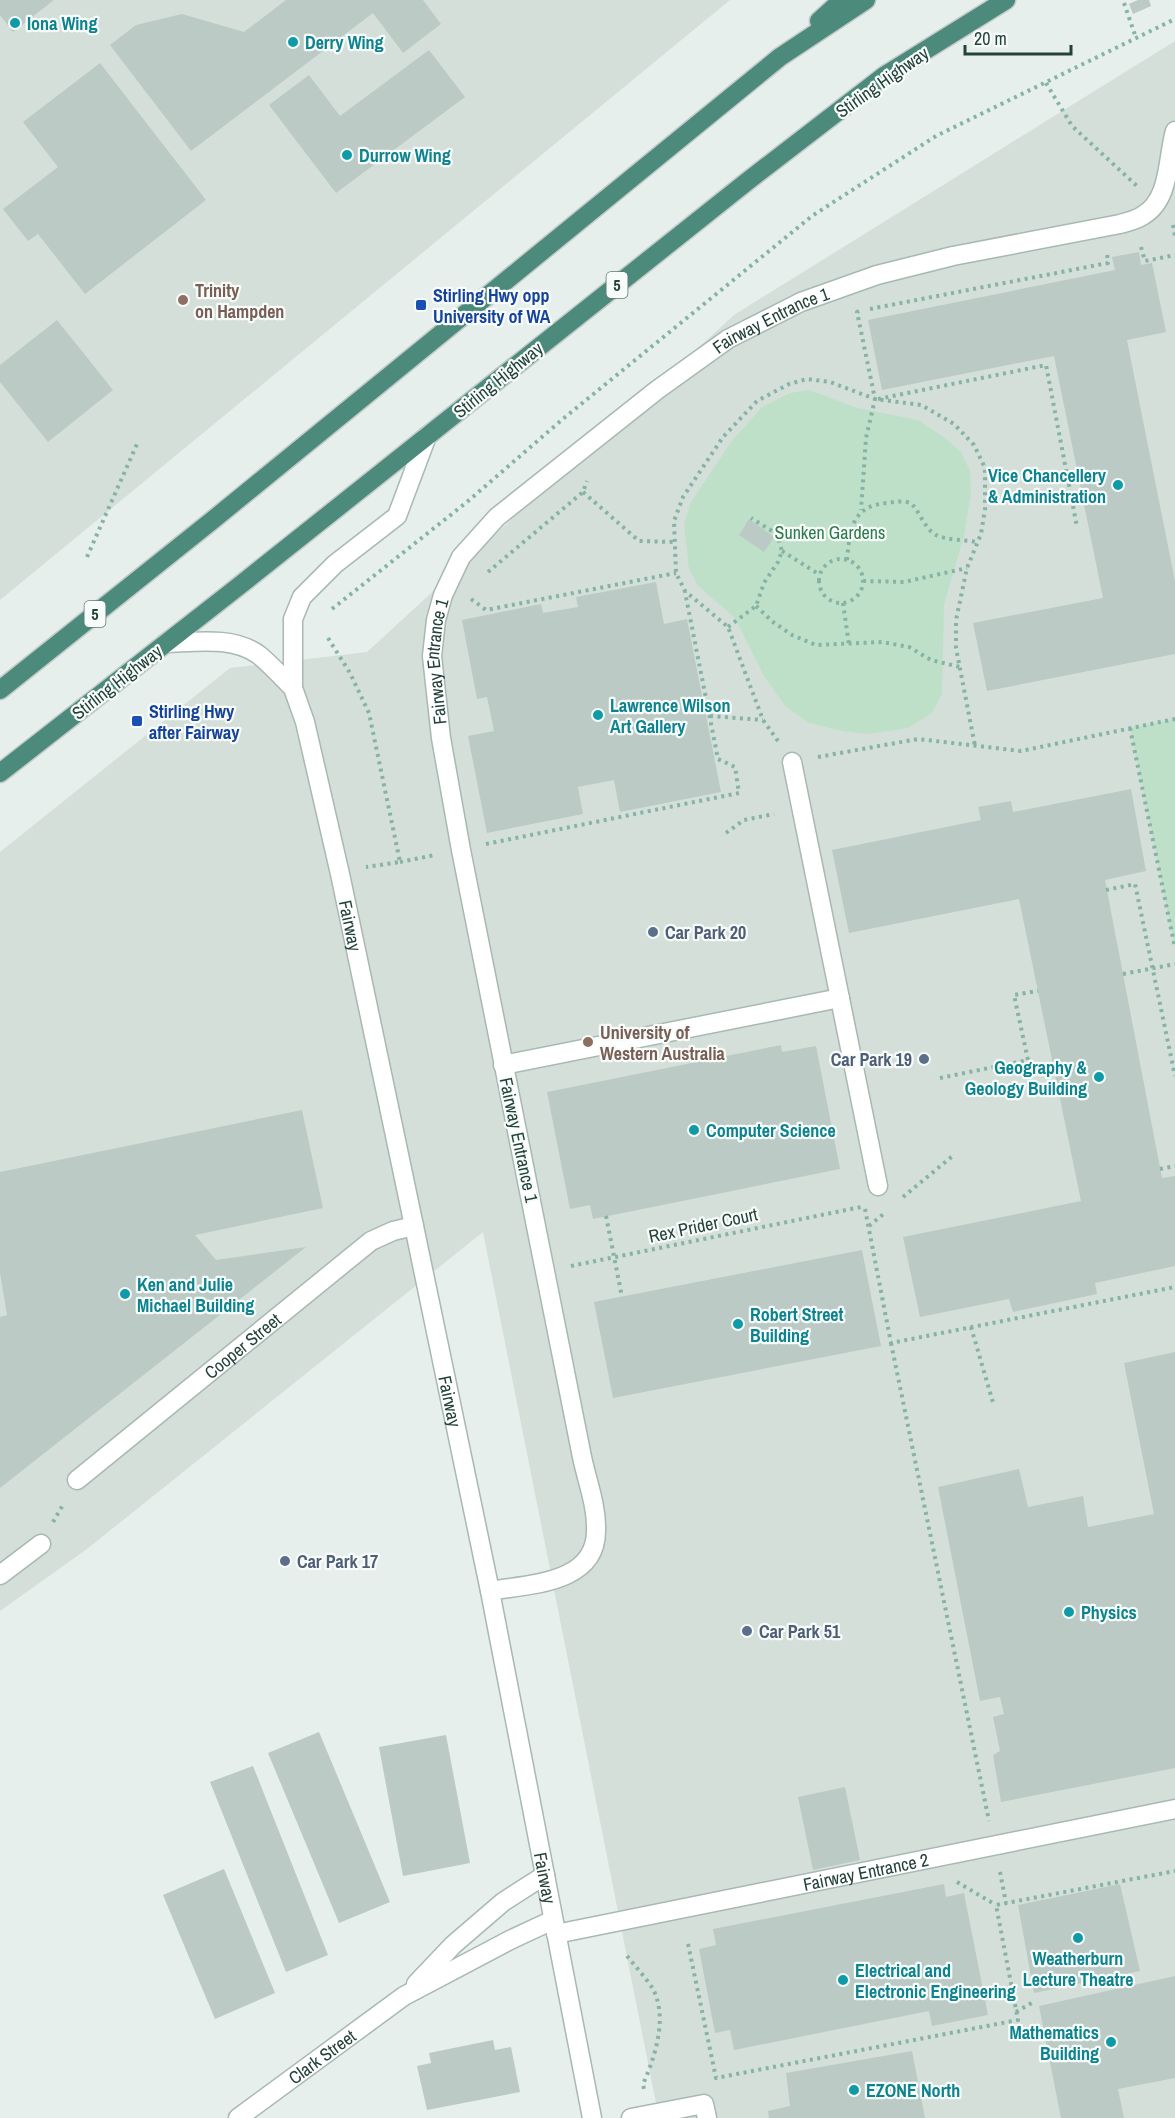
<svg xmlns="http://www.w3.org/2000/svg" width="1175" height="2118" viewBox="0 0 1175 2118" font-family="'Archivo Narrow',sans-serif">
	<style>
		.built { fill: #d4dfda }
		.green { fill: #bfe0c8 }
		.building { fill: #bbcac4 }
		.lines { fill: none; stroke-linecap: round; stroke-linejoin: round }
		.service-casing { stroke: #a8b8b2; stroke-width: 21 }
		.minor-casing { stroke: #a8b8b2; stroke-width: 21 }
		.tertiary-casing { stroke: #a8b8b2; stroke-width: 21 }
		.trunk-casing { stroke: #c2cac8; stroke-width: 21 }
		.path { stroke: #86b3a5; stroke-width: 4; stroke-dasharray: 3 4.5; stroke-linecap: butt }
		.service { stroke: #fff; stroke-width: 18 }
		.minor { stroke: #fff; stroke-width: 18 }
		.tertiary { stroke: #fff; stroke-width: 18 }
		.trunk { stroke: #4c8a7c; stroke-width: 18 }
		.path-bridge { stroke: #86b3a5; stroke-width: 4; stroke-dasharray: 3 4.5; stroke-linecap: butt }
		.culture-dot { fill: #0f9aa8; stroke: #f7fbf9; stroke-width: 2 }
		.education-dot { fill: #8d6e63; stroke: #f7fbf9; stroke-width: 2 }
		.transit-dot { fill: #1a4fb4; stroke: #f7fbf9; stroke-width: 2 }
		.service-dot { fill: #5c6f8a; stroke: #f7fbf9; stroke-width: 2 }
		.labels { text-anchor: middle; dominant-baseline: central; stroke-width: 4.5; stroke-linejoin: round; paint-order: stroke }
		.shield { fill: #f7fbf9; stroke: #637a73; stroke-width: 1.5 }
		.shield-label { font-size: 16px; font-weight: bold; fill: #24423a }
		.culture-label { font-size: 18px; font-weight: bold; fill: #0d838f; stroke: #f7fbf9; text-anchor: start }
		.street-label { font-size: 18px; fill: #24423a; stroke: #f7fbf9 }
		.education-label { font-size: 18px; font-weight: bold; fill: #785e54; stroke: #f7fbf9; text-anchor: start }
		.transit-label { font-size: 18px; font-weight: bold; fill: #164399; stroke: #f7fbf9; text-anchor: start }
		.park-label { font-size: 18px; fill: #2d7a4b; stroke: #f7fbf9 }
		.service-label { font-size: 18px; font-weight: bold; fill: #4e5e75; stroke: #f7fbf9; text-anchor: start }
	</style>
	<rect width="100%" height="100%" fill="#e6efeb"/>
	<path class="built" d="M0,0H730L0,600Z
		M1175,41V2118H659L483,1232L87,1549L0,1611V852L230,668L367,652L734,315Z"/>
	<path class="green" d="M809,390L858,408L918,420L945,438L961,452L970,471L971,492L965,532L944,605L942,694L932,713L908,728L868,734L841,731L809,723L786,707L764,676L735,618L698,586L689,569L684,524L691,502L731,442L762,407L790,393Z
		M1175,719V948L1130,728Z"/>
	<path class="building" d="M0,0H54L13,32L0,15Z
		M286,0H423L441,24L403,53L373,13L191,151L110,45L136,25L182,14L244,32Z
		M1138,0H1149L1151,6L1133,14L1129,4Z
		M429,50L465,97L336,193L269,105L309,75L340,116Z
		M100,63L206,200L85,294L38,234L28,241L3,209L58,167L23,122Z
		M1139,252L1141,265L1152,263L1166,332L1127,340L1175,581V654L987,691L973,623L1103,598L1054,356L882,390L868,320L1115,270L1112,257Z
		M57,320L113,390L48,442L0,382V365Z
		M749,519L774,537L764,552L739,535Z
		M656,582L664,624L687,619L721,792L620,812L614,780L578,787L583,814L487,833L468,736L494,731L487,697L477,699L462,620L541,604L543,613L578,607L576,597Z
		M1131,789L1146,871L1105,880L1162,1178L1175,1176V1266L1095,1283L1097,1294L1013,1312L1009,1299L920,1317L903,1237L1081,1201L1019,899L849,933L832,850L981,820L978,807L1011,801L1013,812Z
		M781,1045L782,1052L816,1046L840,1169L593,1219L590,1205L570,1209L547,1092Z
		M302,1110L323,1208L195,1235L216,1260L306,1247L0,1488V1317L7,1315L0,1273V1172Z
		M862,1250L881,1346L613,1398L594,1302Z
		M1175,1352V1768L1001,1802L993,1755L1000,1751L993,1717L1004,1714L1000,1697L980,1701L938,1487L1019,1469L1028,1507L1083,1496L1088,1527L1154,1514L1124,1363Z
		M319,1732L390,1902L339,1923L268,1753Z
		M446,1735L470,1863L403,1876L379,1747Z
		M253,1766L328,1955L286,1972L210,1782Z
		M845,1787L860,1860L813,1870L798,1797Z
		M224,1869L275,1993L215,2019L163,1895Z
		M944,1884L946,1897L964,1893L988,2015L932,2026L929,2011L734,2050L730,2030L715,2033L699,1949L716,1945L713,1929Z
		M1120,1884L1140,1971L1034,1993L1018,1905Z
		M1175,1976V2078L1118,2089L1124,2118H1061L1039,2006Z
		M493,2040L495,2050L511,2047L520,2092L427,2110L417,2066L431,2063L429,2053Z
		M912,2051L925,2118H769L768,2111L790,2106L786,2073Z"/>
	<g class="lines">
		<defs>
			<g id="service">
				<path d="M792,762L878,1186"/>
				<path d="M503,1065L840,998"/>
				<path id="s1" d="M490,1591C529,1584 596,1584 596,1531C597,1506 587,1481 582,1457L461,850L441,738L432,656L436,620L443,595L461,557L497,517L657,390L728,339L801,302L877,275L953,256L1120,224C1127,222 1136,220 1142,216C1171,200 1167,158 1175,131"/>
				<path id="s2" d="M556,1934L1175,1809"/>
				<path d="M631,2118L704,2104L707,2118"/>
			</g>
			<g id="minor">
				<path id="s3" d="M77,1480L371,1241L393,1231L414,1226"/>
				<path d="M0,1575L41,1544"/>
				<path d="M416,1984L453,1945L503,1902L545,1875"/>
				<path id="s4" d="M238,2118L404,1996L510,1940L553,1920"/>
			</g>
			<g id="tertiary">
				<path id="s5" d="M427,436L397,516L335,564L302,597L293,619V688L305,722L340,874L414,1226L490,1591L592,2118"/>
				<path d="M166,643C197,642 233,636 259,655C271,665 282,677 293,688"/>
			</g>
			<path id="trunk" d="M819,21L842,0
				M0,690L214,519L780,57L866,0
				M0,773L239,586L749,180L884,76L1006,0"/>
		</defs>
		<use href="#service" class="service-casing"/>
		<use href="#minor" class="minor-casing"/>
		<use href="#tertiary" class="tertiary-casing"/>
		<use href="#trunk" class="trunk-casing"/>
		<path class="path" d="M1124,3L1136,38
			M1046,83L1072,126L1137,186
			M1173,225L1175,236
			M1141,247L1145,261L1175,255
			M870,309L1108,263L1107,253
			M859,311L857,312L875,399L866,438L861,510
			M878,399L1046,365L1077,527
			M583,492L639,541L674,542
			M782,551L820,575
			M87,557L137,444
			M819 581a22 22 0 1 1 44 0a22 22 0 1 1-44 0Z
			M847,560C850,530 851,506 887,503C893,502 903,500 910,503C918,507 924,529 936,535C947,540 964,540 977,542
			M488,572L583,492L587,481
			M863,581L904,582L967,568
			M471,599L486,610L676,573
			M843,603L849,645
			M756,606L773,622L792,635L816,645L882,642L909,647L931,660L960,667
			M332,609L467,502L564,418L812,216L936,136L1175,19
			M728,627L756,606L764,583L778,562L782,551L777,534L751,518
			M328,638L350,673L369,713L400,862L366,867
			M710,716L763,720
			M1130,728L1175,948
			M778,741L763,720L728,627L685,591L676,573L674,521L683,497L723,437L757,401L789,384L807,379L830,382L875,399L921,405L954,424L974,445L985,468V509L981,534L967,568L956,620V648L975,746
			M818,757L918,739L1021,751L1175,719
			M726,833L744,820L774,814
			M486,844L739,793L735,767L718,759L685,592
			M400,862L435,855
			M1106,890L1135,884L1175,1076
			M1123,974L1175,964
			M940,1078L1028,1060L1014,995L1038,991
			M1160,1169L1175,1166
			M903,1197L955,1154
			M865,1209L891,1343L1175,1287
			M869,1226L886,1212
			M571,1266L861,1207
			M971,1327L994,1406
			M891,1343L989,1821
			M53,1522L64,1503
			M1000,1872L1006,1903
			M957,1882L996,1905
			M688,1944L716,2078L1018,2020L996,1905L1175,1871
			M627,1956C636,1967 646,1978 653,1989C668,2018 655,2057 643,2084L644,2089
			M1016,2012L1035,2001"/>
		<use href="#service" class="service"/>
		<use href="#minor" class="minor"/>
		<use href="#tertiary" class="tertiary"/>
		<use href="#trunk" class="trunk"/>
		<path class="path-bridge" d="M606,1216L622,1297"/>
	</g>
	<g class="culture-dot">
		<circle cx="15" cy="23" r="6"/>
		<circle cx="293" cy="42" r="6"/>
		<circle cx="347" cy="155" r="6"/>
		<circle cx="1118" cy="485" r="6"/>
		<circle cx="598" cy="715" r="6"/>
		<circle cx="1099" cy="1077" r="6"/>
		<circle cx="694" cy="1130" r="6"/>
		<circle cx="125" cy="1294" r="6"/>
		<circle cx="738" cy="1324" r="6"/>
		<circle cx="1069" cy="1612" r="6"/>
		<circle cx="1078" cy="1938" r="6"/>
		<circle cx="843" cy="1980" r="6"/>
		<circle cx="1111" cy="2042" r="6"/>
		<circle cx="854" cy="2090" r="6"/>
	</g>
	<g class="education-dot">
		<circle cx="183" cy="300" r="6"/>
		<circle cx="588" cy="1042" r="6"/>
	</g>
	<g class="transit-dot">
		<rect x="415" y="299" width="12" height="12" rx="3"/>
		<rect x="131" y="715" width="12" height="12" rx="3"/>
	</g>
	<g class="service-dot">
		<circle cx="653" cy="932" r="6"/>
		<circle cx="924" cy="1059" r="6"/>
		<circle cx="285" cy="1561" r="6"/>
		<circle cx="747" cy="1631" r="6"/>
	</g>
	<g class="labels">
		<g class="shield">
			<rect x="606.5" y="272" width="21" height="26" rx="4.5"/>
			<rect x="84.5" y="601" width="21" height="26" rx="4.5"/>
		</g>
		<g class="shield-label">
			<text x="617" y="285">5</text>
			<text x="95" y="614">5</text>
		</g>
		<g class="culture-label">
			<text x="27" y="23">Iona Wing</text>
			<text x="305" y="42">Derry Wing</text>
			<text x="359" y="155">Durrow Wing</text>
			<text x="1106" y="475" text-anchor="end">Vice Chancellery<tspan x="1106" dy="21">&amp; Administration</tspan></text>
			<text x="610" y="705">Lawrence Wilson<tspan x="610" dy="21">Art Gallery</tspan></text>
			<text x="1087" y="1067" text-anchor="end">Geography &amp;<tspan x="1087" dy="21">Geology Building</tspan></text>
			<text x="706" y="1130">Computer Science</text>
			<text x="137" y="1284">Ken and Julie<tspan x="137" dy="21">Michael Building</tspan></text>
			<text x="750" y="1314">Robert Street<tspan x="750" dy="21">Building</tspan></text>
			<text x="1081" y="1612">Physics</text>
			<text x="1078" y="1958" text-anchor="middle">Weatherburn<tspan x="1078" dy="21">Lecture Theatre</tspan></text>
			<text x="855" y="1970">Electrical and<tspan x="855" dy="21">Electronic Engineering</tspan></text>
			<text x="1099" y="2032" text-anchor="end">Mathematics<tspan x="1099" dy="21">Building</tspan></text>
			<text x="866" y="2090">EZONE North</text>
		</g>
		<g class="street-label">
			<text transform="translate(882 82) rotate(-35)">Stirling Highway</text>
			<text stroke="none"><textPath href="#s1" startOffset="1522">Fairway Entrance 1</textPath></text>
			<text transform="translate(498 380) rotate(-39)">Stirling Highway</text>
			<text stroke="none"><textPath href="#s1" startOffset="1020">Fairway Entrance 1</textPath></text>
			<text transform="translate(117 682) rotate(-38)">Stirling Highway</text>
			<text stroke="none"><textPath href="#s5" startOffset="548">Fairway</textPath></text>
			<text transform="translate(519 1140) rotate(78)">Fairway Entrance 1</text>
			<text transform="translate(703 1225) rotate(-12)">Rex Prider Court</text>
			<text stroke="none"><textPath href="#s3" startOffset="213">Cooper Street</textPath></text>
			<text stroke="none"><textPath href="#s5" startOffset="1034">Fairway</textPath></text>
			<text stroke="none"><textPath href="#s2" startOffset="316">Fairway Entrance 2</textPath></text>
			<text stroke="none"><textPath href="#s5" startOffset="1520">Fairway</textPath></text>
			<text stroke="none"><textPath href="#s4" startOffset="104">Clark Street</textPath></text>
		</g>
		<g class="education-label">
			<text x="195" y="290">Trinity<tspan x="195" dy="21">on Hampden</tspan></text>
			<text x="600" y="1032">University of<tspan x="600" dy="21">Western Australia</tspan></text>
		</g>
		<g class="transit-label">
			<text x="433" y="295">Stirling Hwy opp<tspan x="433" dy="21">University of WA</tspan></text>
			<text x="149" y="711">Stirling Hwy<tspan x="149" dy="21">after Fairway</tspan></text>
		</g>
		<g class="park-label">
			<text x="830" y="532">Sunken Gardens</text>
		</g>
		<g class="service-label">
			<text x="665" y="932">Car Park 20</text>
			<text x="912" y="1059" text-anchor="end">Car Park 19</text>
			<text x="297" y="1561">Car Park 17</text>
			<text x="759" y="1631">Car Park 51</text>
		</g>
	</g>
	<path d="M965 45v9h106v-9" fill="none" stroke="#24423a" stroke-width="3"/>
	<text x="974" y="45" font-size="18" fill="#24423a" stroke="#f7fbf9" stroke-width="4.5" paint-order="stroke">20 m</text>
</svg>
